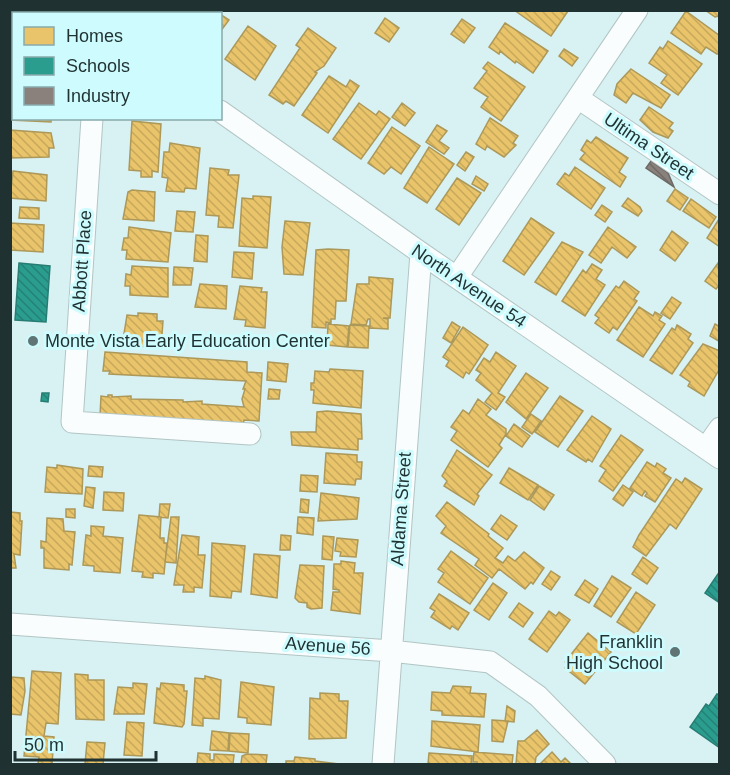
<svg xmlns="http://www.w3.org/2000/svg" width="730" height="775" viewBox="0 0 730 775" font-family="Helvetica,sans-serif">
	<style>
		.homes { fill: url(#homes-back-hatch); stroke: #ac9859; stroke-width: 1.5 }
		.schools { fill: url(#schools-back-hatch); stroke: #277d73; stroke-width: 1.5 }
		.industry { fill: url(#industry-back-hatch); stroke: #6a6966; stroke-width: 1.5 }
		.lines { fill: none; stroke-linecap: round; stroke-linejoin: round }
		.minor-casing { stroke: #b2c5c5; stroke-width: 23 }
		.minor { stroke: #f9fdfd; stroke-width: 21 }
		.poi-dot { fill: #607475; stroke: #cefbfd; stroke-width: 2 }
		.labels { text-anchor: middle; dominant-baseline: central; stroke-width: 6; stroke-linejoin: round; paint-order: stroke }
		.street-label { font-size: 18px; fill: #1f3131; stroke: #cefbfd }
		.poi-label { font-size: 18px; fill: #1f3131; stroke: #cefbfd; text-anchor: start }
	</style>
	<defs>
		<pattern id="homes-back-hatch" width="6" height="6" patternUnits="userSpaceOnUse" patternTransform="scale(1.5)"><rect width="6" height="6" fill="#e9c46a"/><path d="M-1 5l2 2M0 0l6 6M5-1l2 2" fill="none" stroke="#c7a95c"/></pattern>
		<pattern id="schools-back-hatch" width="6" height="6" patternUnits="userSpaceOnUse" patternTransform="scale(1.5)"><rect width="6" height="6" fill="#2a9d8f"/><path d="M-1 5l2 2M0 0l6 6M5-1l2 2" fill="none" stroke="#238175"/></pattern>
		<pattern id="industry-back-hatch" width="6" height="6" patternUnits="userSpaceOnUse" patternTransform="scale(1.5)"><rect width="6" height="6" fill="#8a817c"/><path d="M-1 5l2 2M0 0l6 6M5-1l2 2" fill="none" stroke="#706a66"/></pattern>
	</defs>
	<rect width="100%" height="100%" fill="#d8f1f2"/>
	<path class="homes" d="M153,10H183L181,14H157Z
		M193,10H219L220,14H192Z
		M514,10H567L568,11L551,36Z
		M705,10H720V20L719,16L715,17Z
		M686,11L720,36V52L717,54L706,47L701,54L671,33Z
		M10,12L14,14V53L11,57Z
		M220,14L229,20L220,32Z
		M385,18L399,28L389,42L375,33Z
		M462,19L475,28L464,43L451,34Z
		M505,23L548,51L533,73L516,61L515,63L500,51L499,54L489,47Z
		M248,26L276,46L255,80L225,59Z
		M308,28L336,48L324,66L315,72L317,73L294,106L286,101L283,104L269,95L300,48L296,45Z
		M668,41L702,64L678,95L661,83L667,75L649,63L660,47L663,49Z
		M564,49L578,58L572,66L559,56Z
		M488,62L525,87L501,121L481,107L488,97L474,88L487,71L483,68Z
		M631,69L670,95L661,108L633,93L626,103L614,95L617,84Z
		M329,76L346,87L350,80L359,86L328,133L302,115Z
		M11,95H14V118H51V122L10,120Z
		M359,103L376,115L379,111L390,119L361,159L333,139Z
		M402,103L415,113L405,126L392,117Z
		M649,107L673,123L669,128L673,131L668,138L653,132L640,120Z
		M490,118L518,136L513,143L516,145L504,157L487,146L485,150L476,144Z
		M132,121L161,124L158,172L152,171V177H141V171L129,170Z
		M437,125L447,131L439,141L449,148L444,154L426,142Z
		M392,127L420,146L401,174L391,167L384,174L368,163Z
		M10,130L51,133L54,148H49V157L10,158Z
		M596,137L628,158L619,172L626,177L620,187L580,159L585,153L581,150L587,140L591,143Z
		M170,143L200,148L196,189L185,188L184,192L166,191L168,178L162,177L164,152H169Z
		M429,147L454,164L427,203L404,188Z
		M466,152L474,157L465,171L457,165Z
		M575,167L605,188L591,209L557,184L565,173L569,176Z
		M210,168L229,170L228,175H239L233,228L218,227L219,216L206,215Z
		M13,171L47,175L46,201L10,198Z
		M476,176L488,184L484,191L472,184Z
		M457,178L481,193L459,225L436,209Z
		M675,189L688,198L680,210L667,201Z
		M132,190L155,192L154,221L123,219L128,192Z
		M253,196L271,197L267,248L239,246L242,198L253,199Z
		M628,198L640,207L642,211L638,216L622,206Z
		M691,199L716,217L709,228L683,211Z
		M602,205L612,212L605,222L595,215Z
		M20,207L39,208V219L19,218Z
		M177,211L195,212L193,232L175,231Z
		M531,218L554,233L524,275L503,261Z
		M719,219H720V247L707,238Z
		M285,221L310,223L303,275L284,274L282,247Z
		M10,223L44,225L43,252L10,250Z
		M129,227L171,233L168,262L126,259L127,250H122L124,238H128Z
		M608,227L636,247L627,258L612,247L601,263L589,255Z
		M672,231L688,243L675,261L660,250Z
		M196,235L208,236L207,262L194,261Z
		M562,242L583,252L556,295L535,282Z
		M328,249L349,250L346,301H336L335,319H331V323L326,322V328L312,327L316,250Z
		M234,252L254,253L252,279L232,277Z
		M718,263L720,284L716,289L705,281Z
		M592,264L602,270L596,279L605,285L585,316L562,301L583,270L586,273Z
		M132,266L168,268V297L130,295V286H125L126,274L131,275Z
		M174,267L193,268L191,285H173Z
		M369,277L393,279L390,318H383L388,319V329L370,328V319H368L366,325L351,324L357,284H369Z
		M624,281L639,292L634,299L637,301L617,330L613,327L609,333L595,323L599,318L595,315L616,286L619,288Z
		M200,284L227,286L226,309L195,307Z
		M240,286L262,288L261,292H267L265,328L245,326L246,320L234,319Z
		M672,297L681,303L670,319L661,313Z
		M639,307L653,316L655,312L662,316L659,320L665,324L643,357L617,340Z
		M138,313L157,314V321H163L161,347L122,346L127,315L138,316Z
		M452,322L460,327L451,343L443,338Z
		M328,324L349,326L347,347L327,345Z
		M715,324L720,327V342L710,336Z
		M350,325L369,326L368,348L348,347Z
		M677,325L691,334L688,339L693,343L672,374L650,360L672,328L675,330Z
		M463,327L488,345L469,374L466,372L463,378L446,366L449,361L443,357Z
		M703,344L720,351V368L704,396L688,386L690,382L680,375Z
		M105,352L247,362V372L262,373L259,421L244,420L243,426L100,416L101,396L108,397V395H112V397L131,396V399L183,400V402L202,401V404L244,407L242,399L245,389H243L246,381L109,374L110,371H103Z
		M496,352L516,366L498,393L505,397L496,410L485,402L492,393L476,380L481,373L476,370L484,358L490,362Z
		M268,362L288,364L286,382L267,380Z
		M330,369L363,371L361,408L313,403L314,390H311V383H314L315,371L329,372Z
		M526,373L548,388L526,419L506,402Z
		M269,389L280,390L279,399H268Z
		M560,396L583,411L558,447L535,432Z
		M478,399L491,409L486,415L506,429V434L499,445L502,448L488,467L451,440L457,431L451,427L463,410L469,414Z
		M327,411L361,414L362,439H358V450L292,445L291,432H316L317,412Z
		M531,414L541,421L532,434L522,427Z
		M592,416L611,429L592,462L588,459L586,462L567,450Z
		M514,424L530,436L522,447L506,436Z
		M621,435L643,450L613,491L599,481L606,470L600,466Z
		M457,450L492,475L477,494L479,496L474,505L444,486L447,481L442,476Z
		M326,453L357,455V462H362L361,479H356L355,485L324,483Z
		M647,462L655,467L657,463L666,469L663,473L671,478L655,502L645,496L647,493L645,491L642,496L630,488Z
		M57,465L83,469L82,494L45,492L47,467L57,468Z
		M89,466L103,467L102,477L88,476Z
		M509,468L538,485L528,500L500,483Z
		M301,475L318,476L317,492L300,491Z
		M685,478L702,489L676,529L670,524L646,556L633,547L639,535L676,479L682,483Z
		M623,485L633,492L623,506L613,499Z
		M539,486L554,495L544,510L530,500Z
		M86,487L95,488L93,508L84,506Z
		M104,492L124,493L123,511L103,510Z
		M321,493L359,498L357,519L318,521Z
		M301,499L309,500L308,513L300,512Z
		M447,502L489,534L488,536L503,548L495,558L503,563L508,556L515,561L524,552L544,568L533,584L531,582L525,589L499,569L492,578L475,565L479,559L441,533L446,526L436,516Z
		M160,504H170L168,518L159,517Z
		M66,509H75V518L66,517Z
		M10,512L20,513V521H22L20,555L14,554L16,568H10Z
		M139,515L161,517L160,538H164V543H167L164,574L153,573V578L142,577L143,572L132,571Z
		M501,515L517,526L507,540L491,529Z
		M171,517H179L176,563L165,562Z
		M298,517L314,518L313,535L297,533Z
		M47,518L63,519L64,531L75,532L72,565L69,564V570L44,568V548H41V541L46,542Z
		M91,526L104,527L103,536L123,538L120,573L94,571V566L83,565L86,535L91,536Z
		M182,535L199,537L198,555H205L202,588L194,587V592H183L184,585H174Z
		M281,535L291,536L290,550H280Z
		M323,536L334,537L332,560L322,559Z
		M337,538L358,540L356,557L340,556L341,552L335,551Z
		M212,543L245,546L241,592L232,591L231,598L210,596Z
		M451,551L488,578L470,604L438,582L444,573L438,569Z
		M254,554L280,556L277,598L251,594Z
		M643,557L658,568L647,584L632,574Z
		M341,561L355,563L354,573H363L360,614L331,610L333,592H339V590L333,589L334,564H341Z
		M300,565L324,566L322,608L311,609L307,607V603L299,602L295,598Z
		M551,571L560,577L551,590L542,584Z
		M612,576L631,588L611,617L594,606Z
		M585,580L598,589L589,603L575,595Z
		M493,583L507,593L489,620L474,610Z
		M636,592L655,605L636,634L617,622Z
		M439,594L469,613L458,630L452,626L450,629L431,617L435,611L430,608Z
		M519,603L533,613L523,627L509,617Z
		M549,611L556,616L559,612L570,620L547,652L529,639Z
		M588,633L611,652L585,684L565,668L567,664L565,662Z
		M32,671L61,673L58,724L46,723L44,736L54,737L52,764H38L39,757L24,756Z
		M75,674L88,675V680H104V720L76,719Z
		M205,676L221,680L219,719L203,718V726L192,725L195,678L205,679Z
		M10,677L24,678L25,691L21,715L10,714Z
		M241,682L274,687L271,725L247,723V718L238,717Z
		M133,683L147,684L144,714H114L118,687L133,688Z
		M161,683L184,685V691H187L184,724L182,727L154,723L157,688L160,689Z
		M453,686L471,687L470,693L486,694L484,717L442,715V711L431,710L432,692L450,693Z
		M320,693L339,694V701H348L346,738L309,739L310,698L320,699Z
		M507,706L515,711L514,722L505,721Z
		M492,720L508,721L503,742L492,741Z
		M432,721L480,725L478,752L431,746Z
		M127,722L144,723L142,756L124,755Z
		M537,730L549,744L536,757L535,764H516L518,741H524Z
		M212,731L229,733L228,751L210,750Z
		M230,733L249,734L248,753L229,751Z
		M87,742L105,743L103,764H85Z
		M474,752L513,755L512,764H477V762H473Z
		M552,752L561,762L565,758L571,764H540Z
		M198,753L210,754V760H214V754L234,755L233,764H197Z
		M429,753L472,756L471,764H474H428Z
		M247,754L267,755L266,764H241L242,756Z
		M295,757L315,759V761L339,764H286V761H294Z"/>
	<path class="schools" d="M19,263L50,266L46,322L15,320Z
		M42,393H49L48,402L41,401Z
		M720,571V603L705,593Z
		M717,694L720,695V748L690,727L706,704L709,706Z"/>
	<path class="industry" d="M651,161L668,173L674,187L646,168Z"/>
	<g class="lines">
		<defs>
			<path id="minor" d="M78,10L82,14
				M106,14L108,10
				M578,98L720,194
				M220,111L421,253L720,458
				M92,118L72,422L250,434
				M457,277L637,10
				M706,448L720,428
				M10,624L391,651L490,662L538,696L605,764
				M383,764L421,253"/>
		</defs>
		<use href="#minor" class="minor-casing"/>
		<use href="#minor" class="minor"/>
	</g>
	<g class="poi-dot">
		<circle cx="33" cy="341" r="6"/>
		<circle cx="675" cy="652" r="6"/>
	</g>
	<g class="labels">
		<g class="street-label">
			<text transform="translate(649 146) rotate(34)">Ultima Street</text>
			<text transform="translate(82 261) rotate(-86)">Abbott Place</text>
			<text transform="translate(469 286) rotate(34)">North Avenue 54</text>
			<text transform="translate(401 509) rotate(-86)">Aldama Street</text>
			<text transform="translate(328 646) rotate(4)">Avenue 56</text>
		</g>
		<g class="poi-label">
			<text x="45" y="341">Monte Vista Early Education Center</text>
			<text x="663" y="642" text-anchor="end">Franklin<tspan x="663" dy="21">High School</tspan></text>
		</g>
	</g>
	<rect width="730" height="775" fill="none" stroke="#1f3131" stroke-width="24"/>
	<rect x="12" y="12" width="210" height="108" fill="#cefbfd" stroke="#88aaab" stroke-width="1.5"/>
	<rect x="24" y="27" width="30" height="18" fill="#e9c46a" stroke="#88aaab" stroke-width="1.5"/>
	<text x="66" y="42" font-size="18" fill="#1f3131">Homes</text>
	<rect x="24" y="57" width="30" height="18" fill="#2a9d8f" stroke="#88aaab" stroke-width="1.5"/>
	<text x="66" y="72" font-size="18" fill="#1f3131">Schools</text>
	<rect x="24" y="87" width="30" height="18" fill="#8a817c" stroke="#88aaab" stroke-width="1.5"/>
	<text x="66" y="102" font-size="18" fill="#1f3131">Industry</text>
	<path d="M15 751v9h141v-9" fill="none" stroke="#1f3131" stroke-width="3"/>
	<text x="24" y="751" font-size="18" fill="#1f3131" stroke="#cefbfd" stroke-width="4.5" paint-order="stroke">50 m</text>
</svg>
